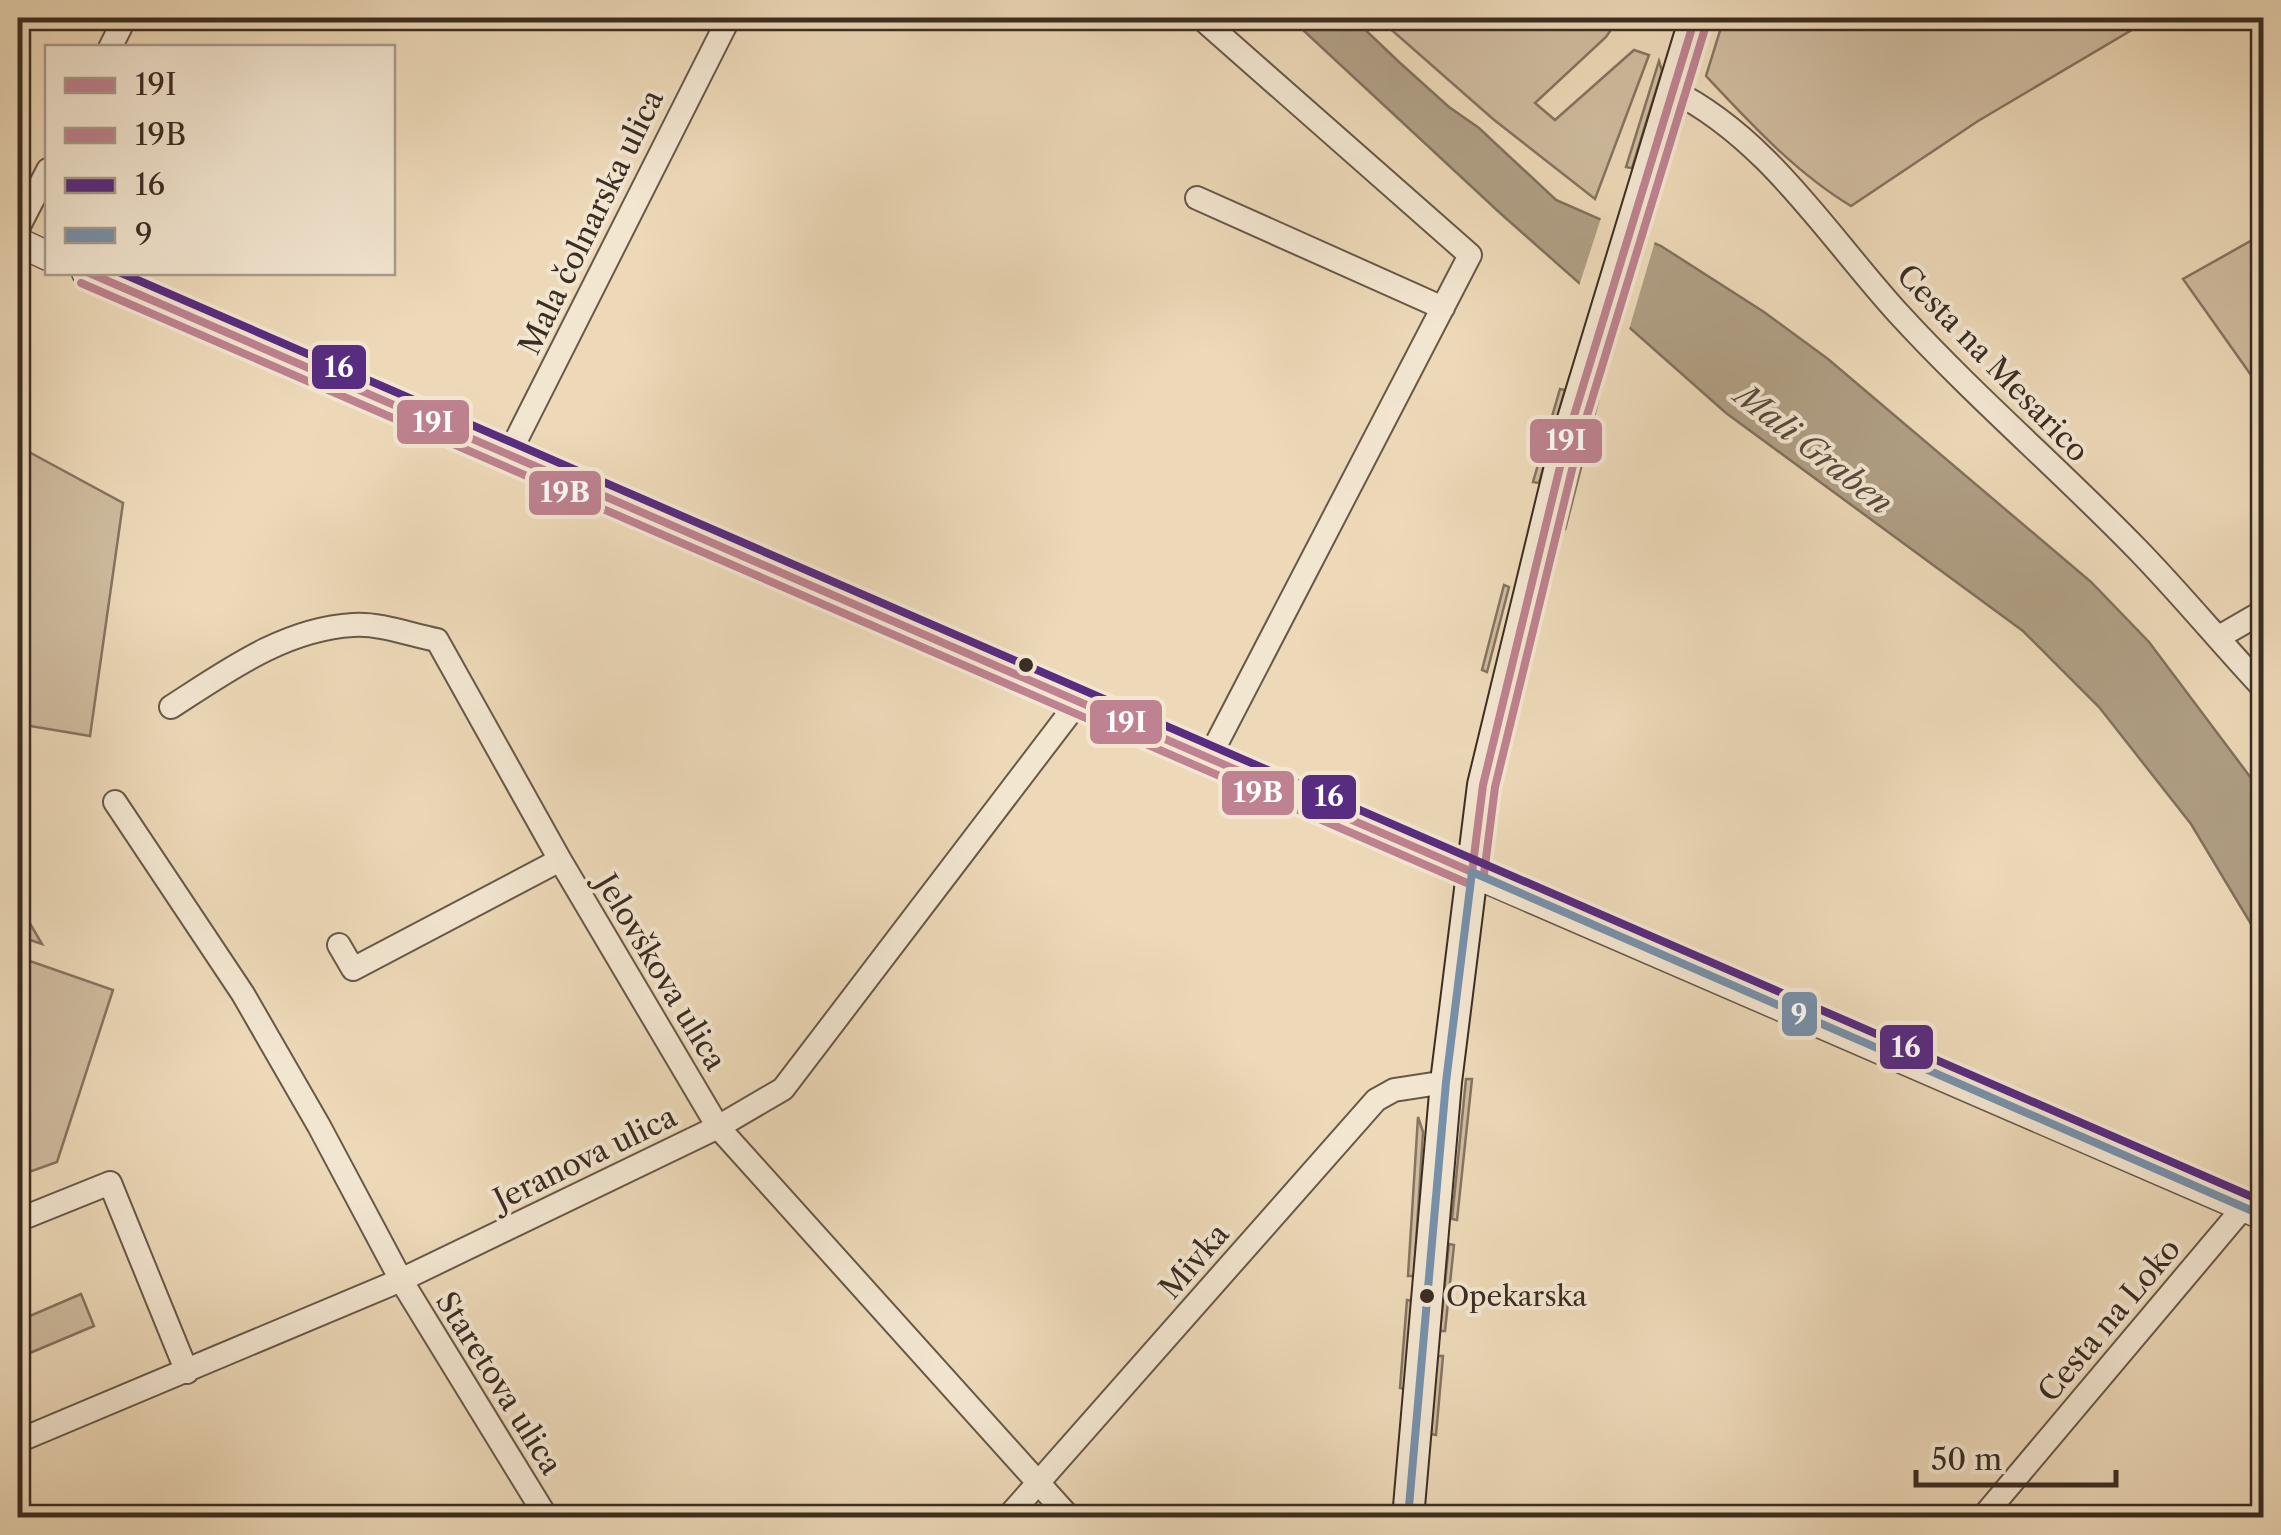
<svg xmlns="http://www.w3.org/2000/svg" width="2281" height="1535" viewBox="0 0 2281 1535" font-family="'Libre Caslon Text',serif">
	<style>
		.green { fill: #cfbc9f; stroke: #857461; stroke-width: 2.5 }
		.water { fill: #b09f85; stroke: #81715e; stroke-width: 2.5 }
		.pier { fill: #edd9b8 }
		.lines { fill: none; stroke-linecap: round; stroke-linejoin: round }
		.minor-casing { stroke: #685848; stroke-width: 26 }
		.tertiary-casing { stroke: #685848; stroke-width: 31 }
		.secondary-casing { stroke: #3b2d23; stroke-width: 34 }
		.minor { stroke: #f3e6d1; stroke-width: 22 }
		.tertiary { stroke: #f3e6d1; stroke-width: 28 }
		.secondary { stroke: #f3e6d1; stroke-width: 30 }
		.bus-1-casing { stroke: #f3e6d1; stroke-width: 15 }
		.bus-2-casing { stroke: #f3e6d1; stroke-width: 15 }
		.bus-3-casing { stroke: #f3e6d1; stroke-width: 15 }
		.bus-4-casing { stroke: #f3e6d1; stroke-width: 15 }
		.bus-1 { stroke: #be8290; stroke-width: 8 }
		.bus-2 { stroke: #be8290; stroke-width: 8 }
		.bus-3 { stroke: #582c81; stroke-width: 8 }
		.bus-4 { stroke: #7791ab; stroke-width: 8 }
		.bus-dot { fill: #3b2d23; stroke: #f3e6d1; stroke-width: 4 }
		.labels { text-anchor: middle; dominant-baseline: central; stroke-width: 8; stroke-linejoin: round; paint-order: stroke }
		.bus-label { font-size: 28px; fill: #3b2d23; stroke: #f3e6d1; text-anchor: start }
		.street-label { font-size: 30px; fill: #3b2d23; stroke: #f3e6d1 }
		.water-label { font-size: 32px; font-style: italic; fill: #584a3c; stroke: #f3e6d1 }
		.line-badge { stroke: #f3e6d1; stroke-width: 4 }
		.badge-label { font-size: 28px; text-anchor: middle; font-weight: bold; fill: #fff }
	</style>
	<rect width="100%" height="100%" fill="#edd9b8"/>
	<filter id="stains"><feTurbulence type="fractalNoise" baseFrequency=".002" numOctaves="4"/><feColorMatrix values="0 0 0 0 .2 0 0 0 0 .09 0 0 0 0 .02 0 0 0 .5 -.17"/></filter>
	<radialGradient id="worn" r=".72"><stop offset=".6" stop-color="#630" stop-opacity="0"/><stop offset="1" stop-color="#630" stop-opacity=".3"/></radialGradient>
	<path class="green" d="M1378,18H1619L1606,37L1535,103L1555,120L1634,50L1649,55L1595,199L1493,119Z
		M1724,18H2152L1978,121L1851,206C1796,173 1750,123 1706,76Z
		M1659,61L1662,71L1632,168L1626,167Z
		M2263,234V392L2183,279Z
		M1560,389L1565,390L1539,483L1533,482Z
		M1593,399L1598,401L1565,530L1563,514Z
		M18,446L123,503L90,736L18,724Z
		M1504,585L1509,587L1487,672L1482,670Z
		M18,903L42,944L18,936Z
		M18,941L29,944L24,959L113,990L57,1162L18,1176Z
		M1466,1079H1472L1457,1220L1452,1219Z
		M1418,1117L1423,1132L1414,1276H1408Z
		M1449,1244L1454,1245L1445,1331H1440Z
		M81,1294L94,1326L18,1358V1321Z
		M1407,1300L1413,1301L1406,1389L1400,1388Z
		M1437,1356H1443L1436,1435L1431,1434Z"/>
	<path class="water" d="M1290,18H1353L1399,62L1449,107L1479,128L1556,200L1661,246L1764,312L1828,359L2091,582L2149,642L2254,782L2263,804V944L2191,824L2099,707L2023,631L1726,413L1500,213Z"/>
	<path class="pier" d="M1602,215L1656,238L1628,333L1578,289Z"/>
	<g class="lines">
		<defs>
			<path id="minor" d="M1201,18L1470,255L1209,758
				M110,48L125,18
				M1671,90C1767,137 1828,236 1898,313C1973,395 2058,468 2136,548C2180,593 2220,642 2264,689
				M1197,198L1443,308
				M18,228L48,170
				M509,454L729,18
				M2219,637L2264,611
				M171,707C227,671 284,629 353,625C380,623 411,635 437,640L560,860L718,1127L1070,1518
				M115,802L243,994L319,1126L401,1280L547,1518
				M339,945L353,969L560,860
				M18,1220L110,1183L187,1372
				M18,1441L401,1280L718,1127L783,1089L1078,702
				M1007,1518L1376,1100L1394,1090L1446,1082
				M1982,1518L2243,1208"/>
			<path id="tertiary" d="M18,242L48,256
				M86,272L2264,1216"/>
			<path id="secondary" d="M1408,1518L1446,1082L1483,785L1566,442L1695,18"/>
		</defs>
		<use href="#minor" class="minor-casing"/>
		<use href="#tertiary" class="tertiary-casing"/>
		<use href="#secondary" class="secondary-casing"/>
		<use href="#minor" class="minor"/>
		<use href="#tertiary" class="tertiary"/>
		<use href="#secondary" class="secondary"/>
		<defs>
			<path id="bus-1" d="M87,272L1472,872
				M1472,872L1483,785L1566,442L1695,18"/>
			<path id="bus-2" d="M81,283L1467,883
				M1484,874L1495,787L1578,445L1707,22"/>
			<path id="bus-3" d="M119,272L2264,1202"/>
			<path id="bus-4" d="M1472,872L2264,1216
				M1408,1518L1446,1082L1472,872"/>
		</defs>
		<use href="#bus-1" class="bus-1-casing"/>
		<use href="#bus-2" class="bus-2-casing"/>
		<use href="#bus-3" class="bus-3-casing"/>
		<use href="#bus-4" class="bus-4-casing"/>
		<use href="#bus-1" class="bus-1"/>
		<use href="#bus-2" class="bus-2"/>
		<use href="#bus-3" class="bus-3"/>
		<use href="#bus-4" class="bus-4"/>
	</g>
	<g class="bus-dot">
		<circle cx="1026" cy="665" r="9"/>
		<circle cx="1427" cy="1296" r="9"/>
	</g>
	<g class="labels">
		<g class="bus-label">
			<text x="1446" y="1296">Opekarska</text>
		</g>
		<g class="street-label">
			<text transform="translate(591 222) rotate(-64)">Mala čolnarska ulica</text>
			<text transform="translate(1993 363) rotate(46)">Cesta na Mesarico</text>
			<text transform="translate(661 972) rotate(59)">Jelovškova ulica</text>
			<text transform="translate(585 1158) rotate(-26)">Jeranova ulica</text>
			<text transform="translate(1194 1261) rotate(-49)">Mivka</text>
			<text transform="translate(2109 1320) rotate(-50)">Cesta na Loko</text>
			<text transform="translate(499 1383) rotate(58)">Staretova ulica</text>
		</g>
		<g class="water-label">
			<text transform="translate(1814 449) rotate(38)">Mali Graben</text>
		</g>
	</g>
	<g class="line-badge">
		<rect x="310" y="343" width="58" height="48" rx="10" fill="#582c81"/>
		<rect x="395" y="398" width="76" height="48" rx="10" fill="#be8290"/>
		<rect x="1528" y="417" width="76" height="48" rx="10" fill="#be8290"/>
		<rect x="527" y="469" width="76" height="48" rx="10" fill="#be8290"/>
		<rect x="1088" y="698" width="76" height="48" rx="10" fill="#be8290"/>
		<rect x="1220" y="769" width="76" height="48" rx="10" fill="#be8290"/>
		<rect x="1300" y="773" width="58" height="48" rx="10" fill="#582c81"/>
		<rect x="1780" y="990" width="39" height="48" rx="10" fill="#7791ab"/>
		<rect x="1878" y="1023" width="57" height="48" rx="10" fill="#582c81"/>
	</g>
	<g class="badge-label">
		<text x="339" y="377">16</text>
		<text x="433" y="432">19I</text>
		<text x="1566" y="450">19I</text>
		<text x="565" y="502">19B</text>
		<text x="1126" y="732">19I</text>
		<text x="1258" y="802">19B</text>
		<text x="1329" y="806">16</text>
		<text x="1799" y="1024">9</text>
		<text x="1906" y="1057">16</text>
	</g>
	<rect width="2281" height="1535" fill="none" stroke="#edd9b8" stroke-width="60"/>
	<rect x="20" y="20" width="2241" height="1495" fill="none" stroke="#3b2d23" stroke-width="5"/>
	<rect x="30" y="30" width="2221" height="1475" fill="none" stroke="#3b2d23" stroke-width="2.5"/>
	<rect x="45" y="45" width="350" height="230" fill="#f3e6d1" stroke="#a99c8b" stroke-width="2.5"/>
	<rect x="65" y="78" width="50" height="15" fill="#be8290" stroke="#a99c8b" stroke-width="2.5"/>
	<text x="135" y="95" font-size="30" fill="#3b2d23">19I</text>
	<rect x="65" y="128" width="50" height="15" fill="#be8290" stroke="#a99c8b" stroke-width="2.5"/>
	<text x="135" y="145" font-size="30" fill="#3b2d23">19B</text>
	<rect x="65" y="178" width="50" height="15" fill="#582c81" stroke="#a99c8b" stroke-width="2.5"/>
	<text x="135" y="195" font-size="30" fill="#3b2d23">16</text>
	<rect x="65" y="228" width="50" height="15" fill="#7791ab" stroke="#a99c8b" stroke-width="2.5"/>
	<text x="135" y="245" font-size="30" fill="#3b2d23">9</text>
	<path d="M1916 1470v15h200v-15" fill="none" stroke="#3b2d23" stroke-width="5"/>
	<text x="1931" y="1470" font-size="30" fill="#3b2d23" stroke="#f3e6d1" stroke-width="8" paint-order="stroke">50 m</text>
	<rect width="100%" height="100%" filter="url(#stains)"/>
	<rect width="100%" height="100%" fill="url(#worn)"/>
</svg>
